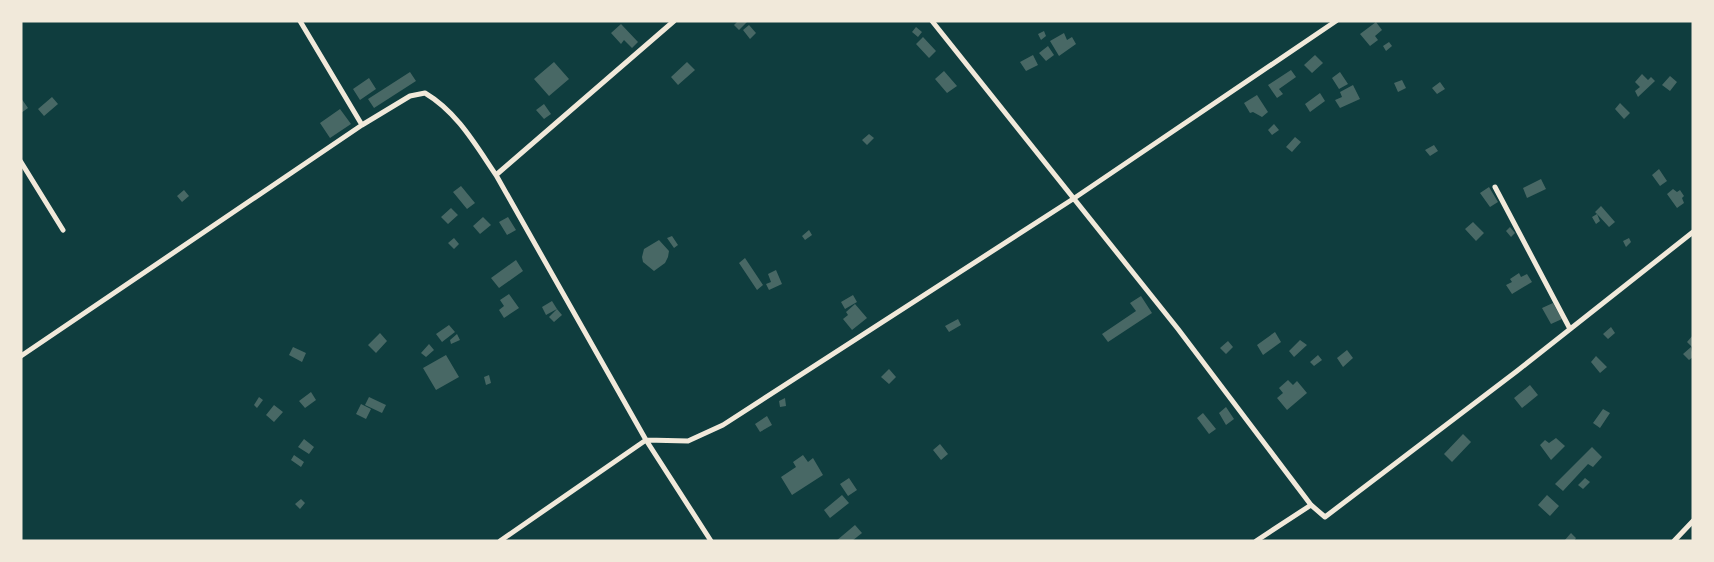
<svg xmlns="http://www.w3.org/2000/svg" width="1714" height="562" viewBox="0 0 1714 562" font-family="'Nunito Sans',sans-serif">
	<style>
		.building { fill: #486865 }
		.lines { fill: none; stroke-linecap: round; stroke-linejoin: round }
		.minor { stroke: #f1e9da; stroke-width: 5 }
	</style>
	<rect width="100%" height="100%" fill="#0f3d3e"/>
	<path class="building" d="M738,21H748L739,30L734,25Z
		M1376,22L1382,30L1375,36L1378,40L1370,46L1360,34Z
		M621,24L638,42L632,48L624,40L621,44L611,33Z
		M749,25L756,33L750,39L743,30Z
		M916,27L922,32L918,37L912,32Z
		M1044,31L1046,36L1041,40L1038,34Z
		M1064,33L1067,40L1072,37L1076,44L1059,56L1050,41Z
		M923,37L936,51L929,58L916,44Z
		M1389,42L1392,46L1386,51L1383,46Z
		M1048,46L1054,55L1046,61L1039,53Z
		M1033,55L1038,65L1026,71L1020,62Z
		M1315,55L1323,63L1312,73L1304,65Z
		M554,62L569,79L549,96L534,79Z
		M687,62L695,70L678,85L671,77Z
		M1291,70L1296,77L1279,89L1283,94L1277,98L1268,85Z
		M944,71L957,86L947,93L935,79Z
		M410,72L416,81L374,108L368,99Z
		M1340,72L1348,84L1339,89L1332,78Z
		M1642,74L1648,80L1651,77L1655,81L1638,97L1635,91L1640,87L1635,82Z
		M1670,76L1677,82L1670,91L1662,85Z
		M369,78L376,89L360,100L353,89Z
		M1402,80L1406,88L1398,92L1394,83Z
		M1440,82L1445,89L1437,94L1432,88Z
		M1353,85L1360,99L1340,108L1335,100L1342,97L1340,92Z
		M1320,93L1325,101L1310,112L1305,104Z
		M1257,95L1268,112L1262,117L1253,112L1250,113L1244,103Z
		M52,97L58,104L44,116L38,109Z
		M21,98L28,108L21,113Z
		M1620,103L1630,113L1624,119L1615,109Z
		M544,104L551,114L544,119L536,110Z
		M340,109L351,124L330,138L320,123Z
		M1274,124L1279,130L1272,135L1268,130Z
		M869,134L874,138L867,145L862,140Z
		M1295,137L1301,142L1292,152L1286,147Z
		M1434,145L1438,151L1430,156L1425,150Z
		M1659,169L1667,181L1660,186L1652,175Z
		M1541,179L1546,189L1527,198L1523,188Z
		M461,186L475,203L467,209L453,192Z
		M1489,187L1498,202L1490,207L1480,193Z
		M1673,189L1677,192L1680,190L1684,196L1682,198L1684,203L1677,208L1667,194Z
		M184,190L189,196L182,202L177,196Z
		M1601,206L1615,222L1609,227L1597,214L1600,221L1596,224L1592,217L1597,214L1595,212Z
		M451,208L458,215L448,224L441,217Z
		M483,217L491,225L480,234L473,226Z
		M508,217L516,230L507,235L499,222Z
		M1473,222L1484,233L1476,241L1465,229Z
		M1510,227L1515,233L1511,237L1506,231Z
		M809,230L812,235L805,240L802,236Z
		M672,236L678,245L674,248L667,238Z
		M454,238L459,244L454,249L448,243Z
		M1629,238L1631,242L1626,247L1623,241Z
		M659,240L669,251L668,257L665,263L654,271L643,262L642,257L644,249Z
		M745,258L763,285L757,290L739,263Z
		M516,260L523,271L499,288L491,278Z
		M776,270L782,284L769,290L766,284L771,282L768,274Z
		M1519,273L1521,277L1527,274L1532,282L1512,294L1506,285L1512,282L1510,279Z
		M509,294L519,308L504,318L499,310L504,306L500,300Z
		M853,295L857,302L845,309L841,302Z
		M1141,296L1152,313L1108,342L1102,334L1136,311L1130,303Z
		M552,301L557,309L546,315L542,307Z
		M1553,303L1562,319L1551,324L1542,308Z
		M855,304L867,318L852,330L843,319L848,315L846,312Z
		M557,309L562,315L554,322L549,317Z
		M958,319L961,325L949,332L945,326Z
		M449,325L455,332L442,342L436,334Z
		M1611,327L1615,333L1608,339L1603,334Z
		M1275,332L1281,342L1263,355L1257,345Z
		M380,333L387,341L376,353L368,345Z
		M457,334L460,340L451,344L450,340Z
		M1693,335V348L1687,342Z
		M1300,340L1307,345L1294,357L1289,351Z
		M1228,341L1233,347L1226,354L1220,348Z
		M429,344L434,350L426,357L421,353Z
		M293,347L306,353L302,362L289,355Z
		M1691,347L1693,357L1689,360L1683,354Z
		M1347,350L1353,358L1343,367L1337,358Z
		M446,355L459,377L436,390L423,368Z
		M1318,355L1322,360L1314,366L1310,362Z
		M1596,356L1607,367L1600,373L1591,362Z
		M889,369L896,377L889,384L881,377Z
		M489,375L491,383L486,385L484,377Z
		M1288,380L1293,385L1297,381L1307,393L1287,410L1277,398L1283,393L1279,388Z
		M1530,385L1538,395L1522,408L1514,398Z
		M311,392L316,400L305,408L299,401Z
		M259,397L263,400L257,408L254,405Z
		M369,397L386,405L382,413L365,405Z
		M785,398L786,406L780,407L779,401Z
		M361,404L371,409L366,419L356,414Z
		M274,405L283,412L274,422L266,415Z
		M1226,407L1234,419L1226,425L1219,413Z
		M1603,409L1610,413L1600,428L1593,423Z
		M1203,413L1216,429L1209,434L1197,418Z
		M767,416L772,425L760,432L755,424Z
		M1463,434L1471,442L1452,462L1444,454Z
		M1556,438L1565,446L1551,460L1540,445L1545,440L1549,443Z
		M304,439L314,447L309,454L298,447Z
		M940,444L948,454L941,460L933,450Z
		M1592,447L1602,457L1593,467L1588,464L1563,491L1555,484Z
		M294,455L304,462L301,467L291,460Z
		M803,455L808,462L813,458L823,475L792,495L781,477L796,467L793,462Z
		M849,478L857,490L848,496L840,484Z
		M1585,478L1590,482L1583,489L1578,485Z
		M842,495L849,503L830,518L824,510Z
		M1547,495L1559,506L1550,516L1538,505Z
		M301,499L305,503L300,509L295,504Z
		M855,525L862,533L852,541H836Z
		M1571,533L1576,538L1574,541H1564Z"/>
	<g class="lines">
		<path class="minor" d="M300,21L362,125
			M674,21L496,175L646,440L711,541
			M932,21L1178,329L1311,505L1325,517L1517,371L1693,232
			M21,162L63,230
			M1495,187L1570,329
			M21,356L362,125L410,96L425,93C457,112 475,144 496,175
			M500,541L646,440L688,441L723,425L1073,199L1336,21
			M1256,541L1311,505
			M1674,541L1693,521"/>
	</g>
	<rect width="1714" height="562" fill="none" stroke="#f1e9da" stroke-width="45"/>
</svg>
